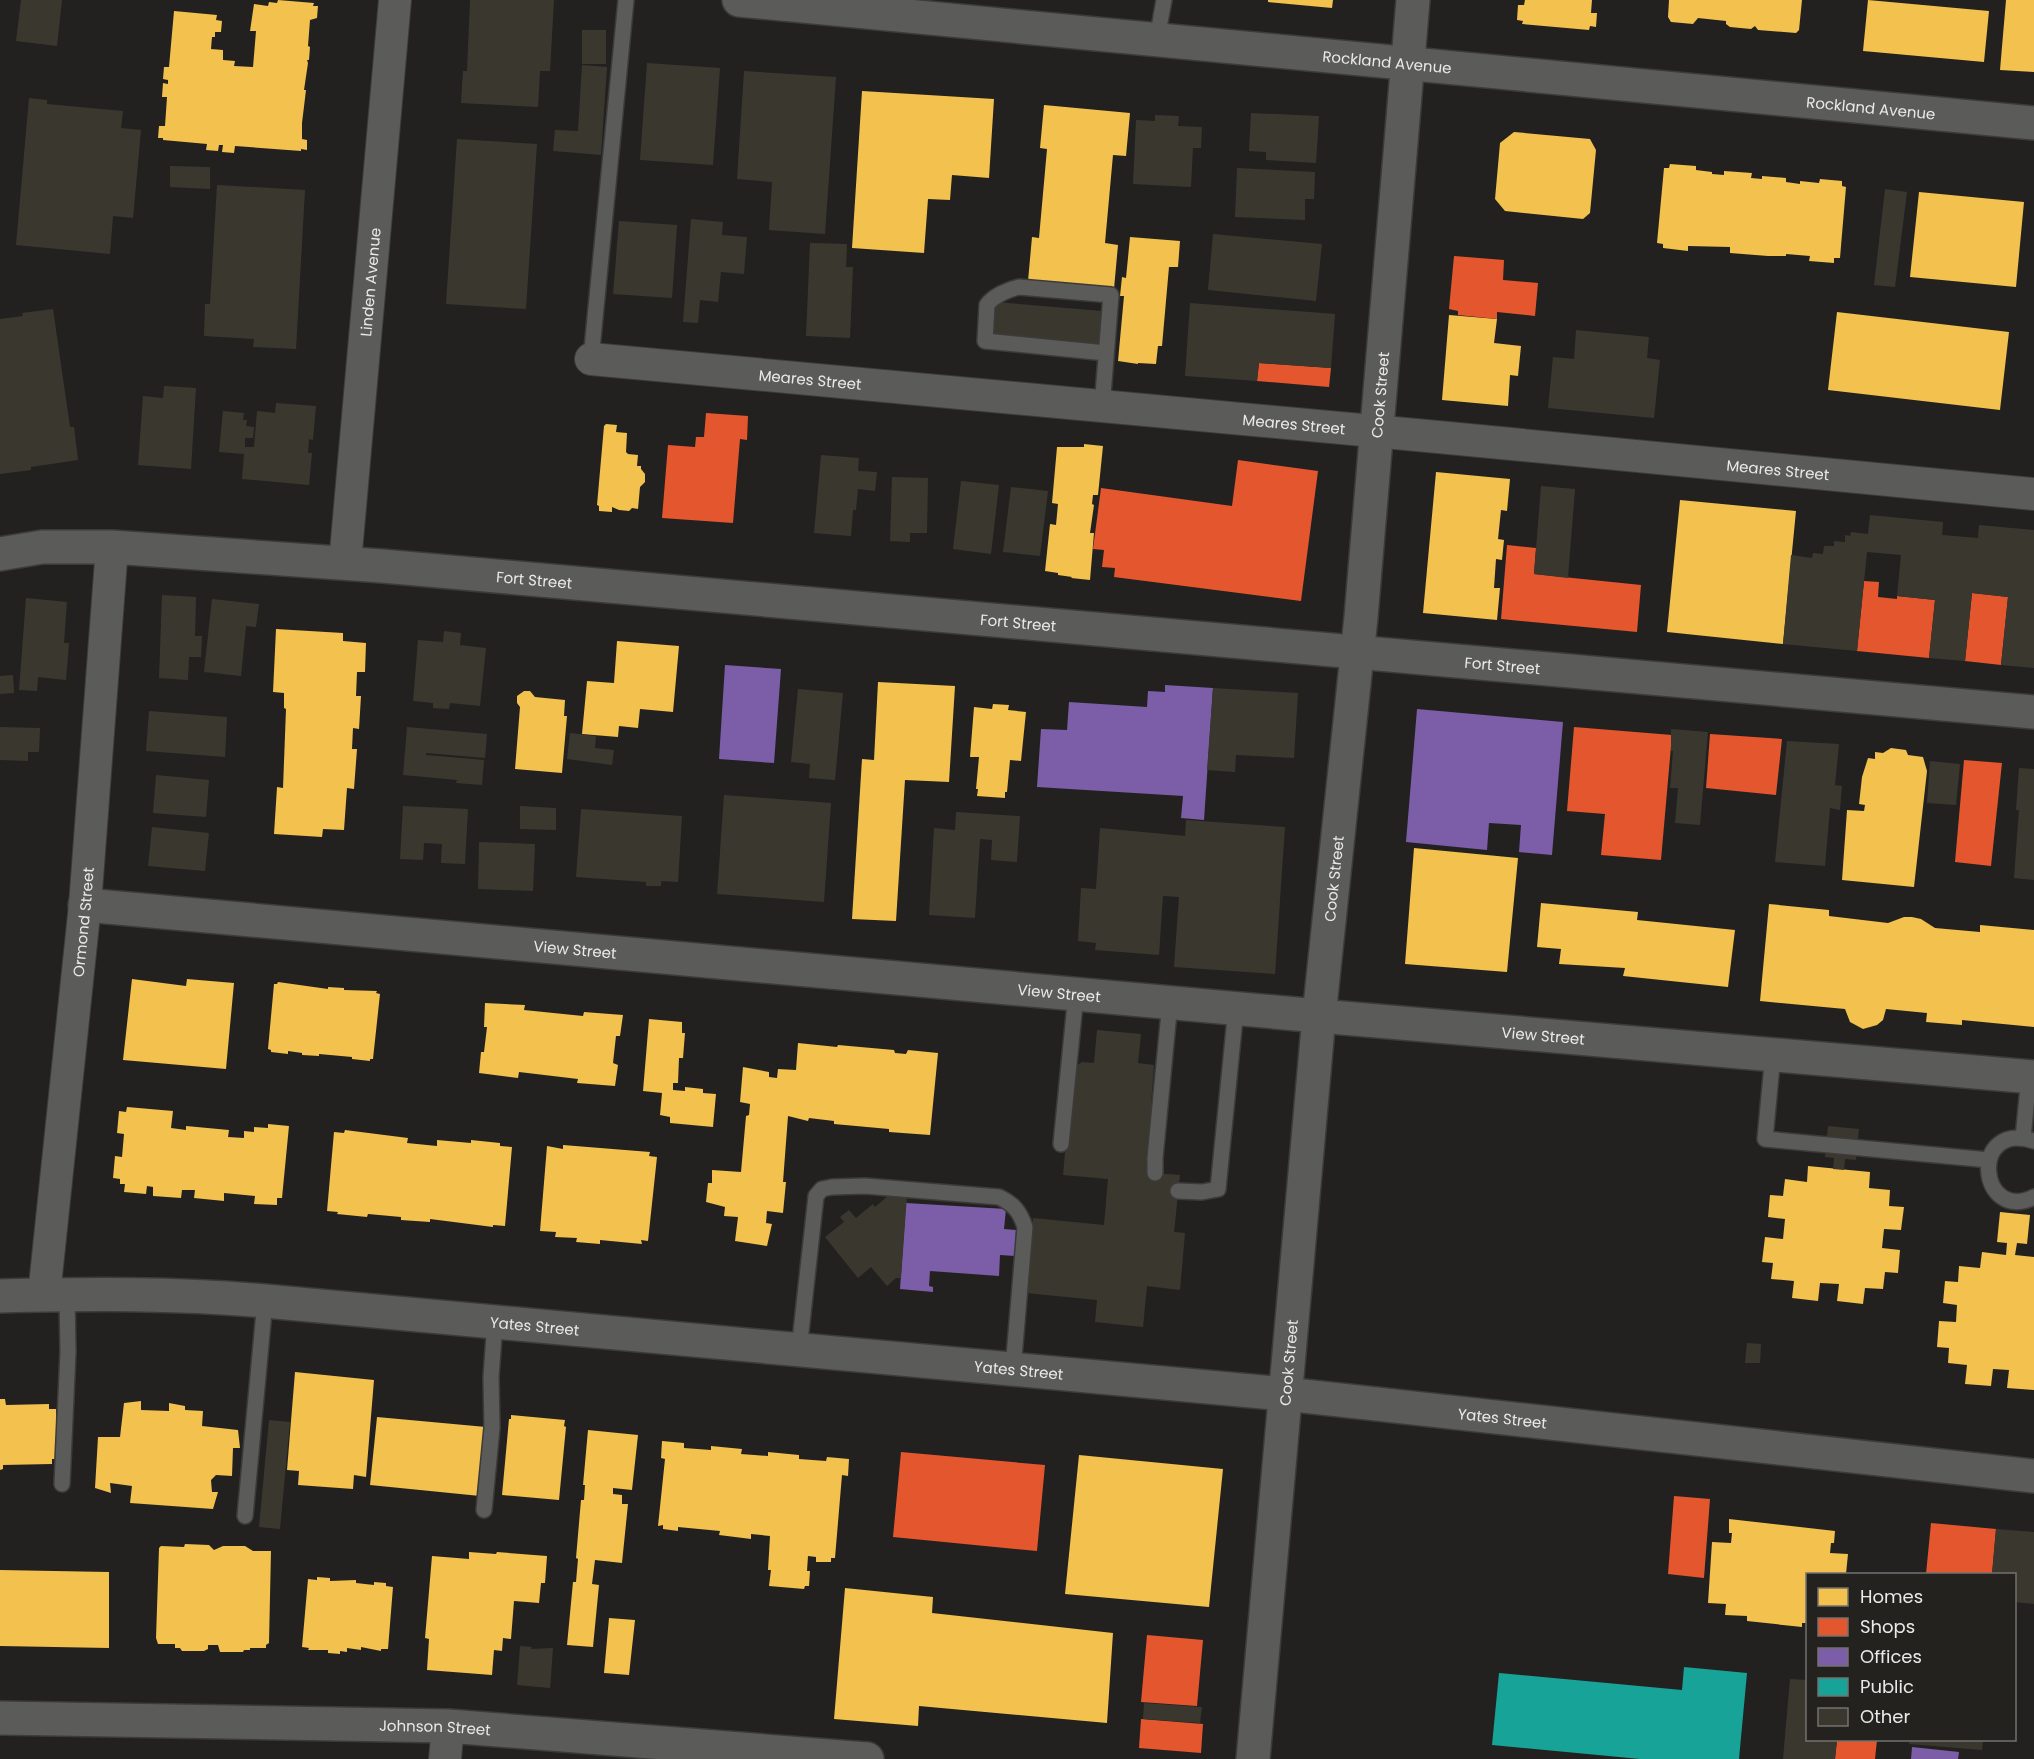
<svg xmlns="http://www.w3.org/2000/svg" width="2034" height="1759" viewBox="0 0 2034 1759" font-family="Poppins,sans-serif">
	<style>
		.homes { fill: #f2c14e }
		.shops { fill: #e4572e }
		.offices { fill: #7b5ea7 }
		.public { fill: #17a398 }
		.building { fill: #3a382e }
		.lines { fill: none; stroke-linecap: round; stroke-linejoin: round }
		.service-casing { stroke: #3c3b3a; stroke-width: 18 }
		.minor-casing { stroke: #3c3b3a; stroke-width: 34 }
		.tertiary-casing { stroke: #3c3b3a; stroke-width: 36 }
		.secondary-casing { stroke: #3c3b3a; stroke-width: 36 }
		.service { stroke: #5b5b59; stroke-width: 15 }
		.minor { stroke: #5b5b59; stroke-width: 32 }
		.tertiary { stroke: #5b5b59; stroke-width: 33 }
		.secondary { stroke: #5b5b59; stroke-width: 33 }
		.labels { text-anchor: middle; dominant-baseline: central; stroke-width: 6; stroke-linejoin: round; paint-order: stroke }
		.street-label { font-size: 15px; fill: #eae9e7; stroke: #23221f }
	</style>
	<rect width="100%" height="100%" fill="#222120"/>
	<path class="homes" d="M278,0L314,3L313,6H318L317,18L310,20L308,46L310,47L309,60H307L308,63L304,90H306L302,123V139L307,140V150L301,149V151L235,146L234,153L222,152L223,145H219L218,151L206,150L207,144L163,140V138H158L159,126H165L167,97H162L163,83L168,84V80L163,79L164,67H169L174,11L217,15L216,20L222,21L221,32H215V37H212L211,49L223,50V60L235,61L234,66L253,67L256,31H250L254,4L268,6L269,2L277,3Z
		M1268,0H1333L1332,8L1268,2Z
		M1525,0H1592L1591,13H1597L1596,27L1590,26L1589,30L1522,24L1523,21L1517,20L1518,5H1524Z
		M1669,0H1802L1799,30L1796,33L1758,30L1755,26L1751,29L1730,27L1726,24V21L1698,18L1693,24L1671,22L1668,17Z
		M1868,0L1989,11L1984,62L1863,51Z
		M2006,0H2034V72L2000,70Z
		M862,91L994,99L989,178L952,175L950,200L928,199L924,253L852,248Z
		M1044,105L1130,113L1126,156L1113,155L1105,243L1118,245L1114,289L1028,281L1032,237L1039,238L1047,149L1040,148Z
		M1514,132L1590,139L1596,150L1590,213L1583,219L1505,211L1495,199L1500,143Z
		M1670,164L1696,166V170L1712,172V174L1724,175V171L1752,173L1751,178L1762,179V176L1786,178V182L1800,184V181L1819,183L1820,179L1842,181V186L1846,187L1840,258H1834V263L1809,261L1810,256L1786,254V256H1768L1730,253V247L1688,246V251L1663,248V244L1657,243L1664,168H1669Z
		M1919,192L2024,202L2016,287L1910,277Z
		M1130,237L1180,241L1178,267H1169L1162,346H1158L1156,364L1138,363V364L1118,361L1124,296H1120L1122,277L1126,278Z
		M1837,312L2009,332L2000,410L1828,390Z
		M1449,315L1497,319L1494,343L1521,346L1518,376L1510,375L1508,406L1442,400Z
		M606,424L617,425L616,432L627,433L626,452L628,454L638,455L637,466H641V469L645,474V482L640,487L638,509L632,508L629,511L619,510L612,507V512L599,511V506L597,505L604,426Z
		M1084,444L1103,446L1098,495H1093L1092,504L1094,505L1090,533H1094L1090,580L1071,578L1072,577L1058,575V573L1045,571L1050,524L1056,525L1058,504L1052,503L1057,447H1084Z
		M1436,472L1510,479L1507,511L1501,510L1498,539L1504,540L1502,560L1496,559L1494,588H1500L1497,620L1423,613Z
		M1680,500L1796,511L1783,644L1667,632Z
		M276,629L343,633V641L366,643L365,672H357L356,696H361L359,729L353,728L352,749H357L354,789L347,788L344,830L323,829L322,837L274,834L277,787L283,788L286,709L284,708V693L273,692Z
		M617,641L679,646L673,712L640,709L638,728L619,726L618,737L582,734L587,681L614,683Z
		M878,682L955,686L949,782L905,780L896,921L852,919L862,759L874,760Z
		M524,691H530L535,697L565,700L564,716H567L562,773L515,769L520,707L517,703V696Z
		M993,704L1009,705L1008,710L1026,712L1021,761L1010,760L1007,792H1005V798L977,796L978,789H976L979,757H970L974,707L992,709Z
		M1891,748L1906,750L1908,755L1923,757L1927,771L1914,887L1842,880L1847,810L1864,811L1865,805L1859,804L1862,777L1868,758L1875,759V752L1883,753Z
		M1414,848L1518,858L1507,972L1405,964Z
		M1541,903L1638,912L1637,920L1735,930L1728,987L1623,976L1625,968L1559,964L1561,949L1537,947Z
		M1769,904L1829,910V916L1888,923L1904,917H1912L1921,919L1935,928L1980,932V925L2034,930V1027L1962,1020V1025L1926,1022L1927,1013L1886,1009L1883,1020L1877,1025L1863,1029L1850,1022L1845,1009L1760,1001Z
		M132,979L186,986L187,979L234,983L226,1069L123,1060Z
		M278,982L328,989V987L344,988V990L377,991L376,993L380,994L373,1059H370V1061L352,1059V1057L319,1054V1056L302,1055V1053L288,1051V1054L271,1052V1050L268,1049L274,984H277Z
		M485,1003L525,1005L524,1010L583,1016L584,1012L623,1015L620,1036H616L613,1063L618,1065L615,1086L577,1083L578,1079L519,1072L518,1078L479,1073L481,1052H484L487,1027H484Z
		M649,1019L682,1022V1033H685L683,1058H679L678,1083H673V1090L685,1091V1087L703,1089V1093L716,1094L713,1127L670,1123V1117L660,1115L662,1093L643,1091Z
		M798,1043L837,1047L838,1045L894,1050L895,1053L906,1054L908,1050L938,1053L930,1135L889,1132V1129L834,1124V1121L809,1118L808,1121L788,1116L783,1182H786L783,1213L767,1211L766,1223L772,1224L767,1246L735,1241L738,1217L724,1216L725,1207L706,1202L708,1183H712V1170L741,1172L746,1116L749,1115L750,1104L740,1102L743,1067L769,1072V1077L777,1078L778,1069L796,1070Z
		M127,1107L173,1111L171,1128L186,1130V1126L229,1130L228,1137L244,1138V1131L254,1132V1127L268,1128V1124L289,1126L282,1198H277V1205L254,1204L255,1196L224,1193V1201L194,1198L195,1190H182L181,1198L153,1196V1187L147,1186L146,1194L124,1192L125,1184H120V1179L113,1178L115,1156L122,1157L124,1134L117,1133L119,1111L126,1112Z
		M345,1130L408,1138L407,1143L437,1146V1140L471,1143V1140L500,1143V1146L512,1147L505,1226L493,1225V1227L430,1219V1222L401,1220V1217L368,1214L367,1217L337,1214L338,1212L327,1211L334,1132L344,1133Z
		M563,1145L650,1152L649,1156L657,1157L648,1241L641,1240L642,1244L600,1240V1244L576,1242L577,1238L555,1237L556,1232L540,1231L547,1146L563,1149Z
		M1808,1166L1870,1172L1869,1188L1890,1190L1889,1206L1904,1207L1901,1230L1884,1229L1882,1248L1900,1250L1898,1273L1885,1272L1883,1289L1865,1288L1863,1304L1837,1301L1839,1284L1820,1283L1818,1301L1792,1298L1794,1281L1771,1279L1773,1263L1762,1262L1765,1237L1783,1239L1785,1219L1768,1217L1770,1195L1783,1196L1785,1179L1807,1182Z
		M2000,1212L2030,1215L2027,1244L2017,1243L2015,1255L2034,1257V1390L2007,1388L2009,1370L1993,1369L1991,1386L1965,1384L1967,1365L1948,1363L1949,1348L1937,1347L1939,1321L1956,1322L1957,1305L1943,1303L1945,1281L1958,1282L1959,1266L1980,1268L1982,1252L2006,1255L2007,1243L1997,1242Z
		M295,1372L374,1380L366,1477L354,1475L353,1489L298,1485L299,1471L287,1470Z
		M0,1399H5L6,1405L49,1404V1409H56L57,1459H52V1464L3,1465V1469L0,1470Z
		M141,1401V1410L169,1411V1403L185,1406V1410L203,1411L202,1426L238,1430L240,1448H233L232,1476L216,1475L211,1480L212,1492H218L213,1509L130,1503L132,1486L110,1483L111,1493L95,1488L98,1437H120L124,1403Z
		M511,1415L565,1420L564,1426L566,1427L559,1500L502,1495L509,1419H511Z
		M377,1417L486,1427L480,1496L370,1485Z
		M588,1430L638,1435L632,1490L613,1488V1494L622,1495V1504H628L622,1563L595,1560L592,1584L599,1585L593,1647L567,1645L573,1582H576L578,1559L576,1558L581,1500H584L585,1485H583Z
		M662,1441L684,1443V1448L711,1450V1446L742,1449L741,1454L768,1456V1452L799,1455V1459L826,1461L827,1457L849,1459L848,1476L842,1475L835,1558H831V1562H816V1557L808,1556L807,1571H810L809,1586H805L804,1589L769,1586L771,1570H768L770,1536L751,1534V1539L719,1535L720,1531L678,1527V1531L663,1529V1525L658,1526L665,1459L661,1458Z
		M1079,1455L1223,1469L1209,1607L1065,1594Z
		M1729,1519L1835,1531L1834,1543H1831L1830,1553L1848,1554L1846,1574H1808V1623H1802V1627L1747,1621V1616L1725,1615L1726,1604L1708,1603L1712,1542L1731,1543L1732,1533H1729Z
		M185,1544L209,1545L214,1550L223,1546H245L253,1551H271L269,1643L266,1645V1648H250V1650H244L243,1652H220L218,1645H208V1649L204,1651H182L180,1648H175V1644H158L156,1638L159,1548L161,1546L184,1547Z
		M469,1552L496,1554L497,1552L547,1556L545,1583H541L539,1603L514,1601L511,1639L503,1638L502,1651L494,1650L492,1675L427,1670L429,1639L425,1638L432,1556L469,1559Z
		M0,1570L109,1572V1648L0,1646Z
		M317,1577L330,1578V1581L356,1580V1583L374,1585V1582L386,1583V1586L393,1587L388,1649H381V1651L361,1647V1650L347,1648V1652L340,1651V1654L328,1653V1650H308L309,1648L302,1647L308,1579L317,1580Z
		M845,1588L933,1597L932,1613L1113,1633L1107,1723L919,1706L918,1726L834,1719Z
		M609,1618L635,1620L629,1675L604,1673Z"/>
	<path class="shops" d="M1454,256L1504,260L1503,280L1538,283L1535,316L1497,312V319L1458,315V311L1449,309Z
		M1259,363L1331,368L1329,387L1257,381Z
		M706,413L748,416L747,440L740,439L733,523L662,518L668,445L695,447L696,437H704Z
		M1238,460L1318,471L1301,601L1114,577L1115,568L1102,567L1104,550L1093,549L1101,488L1232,506Z
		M1507,545L1536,548L1534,574L1641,585L1637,632L1501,619Z
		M1864,581L1879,582L1878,597L1897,599V596L1935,600L1929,658L1857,651Z
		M1972,593L2008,597L2001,665L1965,661Z
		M1574,727L1672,735L1661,860L1601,855L1605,814L1567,811Z
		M1710,734L1782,739L1776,795L1706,788Z
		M1964,760L2002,763L1991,866L1955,862Z
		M901,1452L1045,1465L1037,1551L893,1537Z
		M1674,1496L1710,1499L1704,1578L1668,1574Z
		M1931,1523L1996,1529L1992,1574H1926Z
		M1147,1635L1203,1640L1197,1706L1141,1702Z
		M1141,1719L1203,1724L1201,1753L1139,1748Z
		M1837,1740H1877L1875,1759H1835Z"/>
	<path class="offices" d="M725,665L781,669L774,763L719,759Z
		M1165,685L1213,688L1204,820L1181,818L1183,796L1037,787L1041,729L1067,730L1069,702L1147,707L1148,691L1165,692Z
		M1417,709L1563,722L1552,855L1519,852L1521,825L1489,823L1487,850L1406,842Z
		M906,1203L1006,1209L1004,1229L1016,1230L1015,1256L1000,1255L999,1276L930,1271L929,1286L933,1287V1292L900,1289Z
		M1912,1747L1959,1752L1958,1759H1911Z"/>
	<path class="public" d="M1684,1667L1747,1673L1739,1759H1640L1492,1745L1499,1673L1682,1690Z"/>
	<path class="building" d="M21,0H62L57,46L16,41Z
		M470,0H554L550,71H540L538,107L461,103L463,71H467Z
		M582,30H606V64H582Z
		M647,63L720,68L713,165L640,160Z
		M582,65L607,67L601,155L553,151L555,130L578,131Z
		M744,71L836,77L825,234L769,230L772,182L737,179Z
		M29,98L47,100V104L123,111L121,128L141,130L133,218L113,216L110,254L16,245Z
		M1251,113L1319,116L1316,163L1266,160V152L1249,151Z
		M1155,115L1179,116L1178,126L1202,127L1201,148H1193L1191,187L1133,184L1136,120L1155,121Z
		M457,139L537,144L526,309L446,304Z
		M170,166L210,167V189L170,187Z
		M1237,168L1315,172L1314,199H1305V220L1235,217Z
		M217,185L305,190L296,349L253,347L254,339L204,336L205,304H210Z
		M1885,189L1907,192L1895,287L1874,285Z
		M691,219L723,222L722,235L747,237L744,274L721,272L718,302L700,300L698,323L683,322Z
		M619,221L677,225L672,298L613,294Z
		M1213,234L1322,244L1316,301L1208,290Z
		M810,243L847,244L846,267H853L850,338L806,336Z
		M996,302L1102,311L1099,345L993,337Z
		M1190,303L1335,314L1331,368L1259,363L1257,381L1185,376Z
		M53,309L70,427H74L78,460L31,467V470L0,474V319L23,316L22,313Z
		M1576,330L1649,337L1647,358L1660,360L1654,418L1548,408L1553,357L1574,359Z
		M164,386L196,388L191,469L138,465L143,396L163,398Z
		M276,403L316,406L313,440L309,439L308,453H312L309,485L242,479L244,454L219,452L223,411L244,413L243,420H247L246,426L254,427L253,438H245V447H254L257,411L275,413Z
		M821,455L859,458L858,471L877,472L875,491L858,489L856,510H853L851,536L814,533Z
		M892,477L928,478L927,533H910V542L890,541Z
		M961,481L999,485L991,554L953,549Z
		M1541,486L1575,489L1568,578L1534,574Z
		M1011,487L1048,491L1040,556L1003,552Z
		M1870,515L1943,522L1942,535L1978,538L1979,525L2034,530V668L2001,665L2008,597L1972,593L1965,661L1929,658L1935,600L1897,596L1901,555L1867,552L1857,651L1783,644L1791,555L1812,558L1813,553L1823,554L1824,546H1834V541L1845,542V535L1850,536L1851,532L1868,534Z
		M162,595L196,597L195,636H202L201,657H189L188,680L159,678Z
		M26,598L67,602L64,643H69L66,680L38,677L37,691L19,690Z
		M212,599L259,604L256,627L246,626L241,676L204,672Z
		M444,631L461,633L460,645L486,648L480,706L450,703L449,709L433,708V703L413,701L418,640L443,642Z
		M13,675L14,693L0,694V676Z
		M1213,688L1298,693L1294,758L1236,755L1235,772L1207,770Z
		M798,689L843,693L835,780L809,778L810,764L791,762Z
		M149,711L227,717L225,757L146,751Z
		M0,727L40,728L39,752H28V761L0,760Z
		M407,727L487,734L485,758L426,753V755L484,760L482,785L456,783L457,780L403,775Z
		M1671,729L1708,732L1700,825L1675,823L1678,788H1670L1673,751H1671Z
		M570,733L596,736L595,748L614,750L612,765L567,759Z
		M1787,741L1839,744L1835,785L1842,786L1840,810L1830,808L1825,866L1775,862Z
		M1930,761L1960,764L1956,805L1927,803Z
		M2019,768L2034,769V880L2014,878L2019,810H2016Z
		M156,775L209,780L206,817L153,813Z
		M724,795L831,803L824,902L717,894Z
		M403,806L468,809L465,864L441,863L442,844L424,843L423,860L400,859Z
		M520,806L556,808V830L520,829Z
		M581,809L682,816L678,882L661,881V886H646V882L576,877Z
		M956,812L1020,816L1017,862L991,860L992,840L980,839L975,918L929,915L934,828L955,830Z
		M1186,820L1285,827L1275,974L1174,967L1179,897L1163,896L1159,955L1095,950L1096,943L1078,941L1081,888L1096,889L1100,828L1185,836Z
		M152,827L209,833L205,871L148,866Z
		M479,842L535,844L533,891L478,889Z
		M1097,1030L1141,1034L1138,1063L1154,1065L1151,1105L1156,1106L1155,1173L1180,1175L1174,1232L1185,1233L1180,1290L1147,1286L1143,1327L1095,1322L1097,1300L1026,1293L1033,1218L1104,1225L1108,1179L1063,1175L1073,1068L1082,1062L1094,1063Z
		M1828,1126L1859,1129L1856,1160L1845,1159L1844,1170L1833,1169L1834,1158L1825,1157Z
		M889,1195L907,1196L901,1278H896L887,1286L871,1267L858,1278L825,1237L844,1222L840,1217L849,1210L856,1218L873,1204L875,1207Z
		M1747,1343L1761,1344L1760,1363H1745Z
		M269,1420L290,1422L280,1529L259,1527Z
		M1996,1529L2034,1532V1604L2014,1602V1574H1992Z
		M520,1646L532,1647L531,1649L553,1648L550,1688L517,1685Z
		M1790,1679L1808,1680V1740H1837L1835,1759H1783Z
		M1144,1703L1202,1707L1200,1723L1143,1719Z
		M1910,1740H1983L1982,1750L1909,1744Z"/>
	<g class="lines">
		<defs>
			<path id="service" d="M1157,39L1164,0
				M591,359L626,0
				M1102,407L1111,295L1019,287C1009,289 993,296 987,305L985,341L1106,353
				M1773,1054L1765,1139L1989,1160
				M2023,1138L2029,1077
				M2034,1141C1968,1120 1979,1224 2034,1197
				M1061,1144L1076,994
				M1155,1173V1158L1170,1002
				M1178,1191L1202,1192L1218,1189L1236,1008
				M799,1350L816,1196L822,1189L832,1187L865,1186L999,1197C1014,1204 1020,1212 1025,1227L1013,1369
				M62,1484L68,1352L67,1295
				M484,1510L492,1428L491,1377L495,1322
				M245,1516L265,1301"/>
			<g id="minor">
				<path id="s1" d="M591,359L1438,437L2034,494"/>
				<path id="s2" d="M345,563L395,0"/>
				<path id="s3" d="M44,1295L85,905L112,547"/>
				<path d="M445,1759L448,1726"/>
			</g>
			<g id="tertiary">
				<path id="s4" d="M739,0L2034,123"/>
				<path id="s5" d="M85,905L1319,1016L2034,1077"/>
			</g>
			<g id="secondary">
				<path id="s6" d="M0,554L42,547H112L382,566L2034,712"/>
				<path id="s7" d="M0,1296C90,1294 175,1293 265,1301L1285,1394L2034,1476"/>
				<path id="s8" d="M0,1718L448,1726L867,1759"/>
				<path id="s9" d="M1253,1759L1319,1016L1361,617L1413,0"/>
			</g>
		</defs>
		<use href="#service" class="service-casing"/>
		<use href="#minor" class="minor-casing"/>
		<use href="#tertiary" class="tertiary-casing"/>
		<use href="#secondary" class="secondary-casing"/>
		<use href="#service" class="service"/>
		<use href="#minor" class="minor"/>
		<use href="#tertiary" class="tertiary"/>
		<use href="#secondary" class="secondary"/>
	</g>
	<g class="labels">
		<g class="street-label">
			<text stroke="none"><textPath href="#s4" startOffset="651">Rockland Avenue</textPath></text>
			<text stroke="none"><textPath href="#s4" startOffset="1137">Rockland Avenue</textPath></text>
			<text stroke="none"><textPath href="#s2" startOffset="282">Linden Avenue</textPath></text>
			<text stroke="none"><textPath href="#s1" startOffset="220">Meares Street</textPath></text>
			<text stroke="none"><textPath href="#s9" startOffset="1370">Cook Street</textPath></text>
			<text stroke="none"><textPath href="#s1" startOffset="706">Meares Street</textPath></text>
			<text stroke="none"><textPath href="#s1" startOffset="1192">Meares Street</textPath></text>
			<text stroke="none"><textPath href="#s6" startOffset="536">Fort Street</textPath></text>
			<text stroke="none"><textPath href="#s6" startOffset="1022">Fort Street</textPath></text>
			<text stroke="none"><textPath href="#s6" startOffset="1508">Fort Street</textPath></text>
			<text stroke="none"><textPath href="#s9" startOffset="884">Cook Street</textPath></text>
			<text stroke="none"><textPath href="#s3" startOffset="375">Ormond Street</textPath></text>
			<text stroke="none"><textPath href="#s5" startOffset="492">View Street</textPath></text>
			<text stroke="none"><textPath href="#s5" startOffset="978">View Street</textPath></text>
			<text stroke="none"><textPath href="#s5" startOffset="1464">View Street</textPath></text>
			<text stroke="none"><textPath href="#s7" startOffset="536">Yates Street</textPath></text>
			<text stroke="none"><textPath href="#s9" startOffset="398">Cook Street</textPath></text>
			<text stroke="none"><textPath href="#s7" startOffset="1022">Yates Street</textPath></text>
			<text stroke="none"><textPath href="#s7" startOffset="1508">Yates Street</textPath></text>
			<text stroke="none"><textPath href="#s8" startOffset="435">Johnson Street</textPath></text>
		</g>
	</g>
	<rect x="1806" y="1573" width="210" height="168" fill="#23221f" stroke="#73726f" stroke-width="1.5"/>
	<rect x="1818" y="1588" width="30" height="18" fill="#f2c14e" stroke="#73726f" stroke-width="1.5"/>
	<text x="1860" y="1603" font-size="18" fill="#eae9e7">Homes</text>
	<rect x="1818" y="1618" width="30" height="18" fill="#e4572e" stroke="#73726f" stroke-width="1.5"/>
	<text x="1860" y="1633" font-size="18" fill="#eae9e7">Shops</text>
	<rect x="1818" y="1648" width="30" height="18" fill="#7b5ea7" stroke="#73726f" stroke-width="1.5"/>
	<text x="1860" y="1663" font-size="18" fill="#eae9e7">Offices</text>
	<rect x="1818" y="1678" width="30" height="18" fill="#17a398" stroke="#73726f" stroke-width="1.5"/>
	<text x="1860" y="1693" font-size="18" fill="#eae9e7">Public</text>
	<rect x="1818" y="1708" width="30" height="18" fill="#3a382e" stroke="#73726f" stroke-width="1.5"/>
	<text x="1860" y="1723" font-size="18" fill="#eae9e7">Other</text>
</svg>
